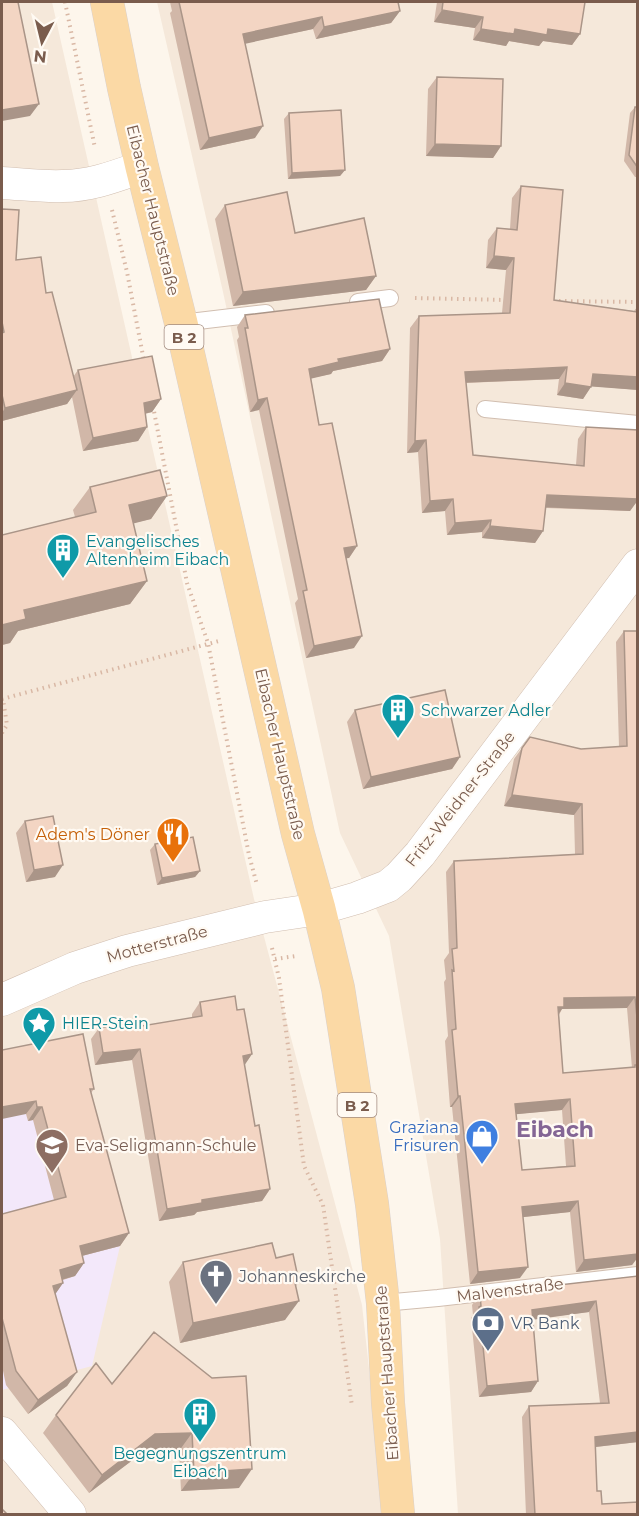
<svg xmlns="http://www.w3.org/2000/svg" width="639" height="1516" viewBox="0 0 639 1516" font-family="Montserrat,sans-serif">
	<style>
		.residential { fill: #f5e8da }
		.education { fill: #f3e8fa }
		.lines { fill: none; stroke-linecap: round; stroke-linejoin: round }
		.service-casing { stroke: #d1beb0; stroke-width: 18 }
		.minor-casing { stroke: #d1beb0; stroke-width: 33 }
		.primary-casing { stroke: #dad1cd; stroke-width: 34 }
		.path { stroke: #d9b8a5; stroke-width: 4; stroke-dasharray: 1.5 4.5; stroke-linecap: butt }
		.service { stroke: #fff; stroke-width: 16 }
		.minor { stroke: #fff; stroke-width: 32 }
		.primary { stroke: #fbd9a5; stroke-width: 33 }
		.wall { fill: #d1b7a8; fill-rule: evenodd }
		.shaded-wall { fill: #aa9588 }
		.building { fill: #f3d5c3; stroke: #aa9588; stroke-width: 1.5; fill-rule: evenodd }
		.labels { text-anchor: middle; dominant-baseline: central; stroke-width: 4.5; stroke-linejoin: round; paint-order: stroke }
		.shield { fill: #fffaf3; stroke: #a28b7f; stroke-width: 1.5 }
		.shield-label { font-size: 15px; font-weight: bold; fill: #7a5c4d }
		.street-label { font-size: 16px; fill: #7a5c4d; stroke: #fffaf3 }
		.culture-label { font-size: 16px; fill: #0d838f; stroke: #fffaf3; text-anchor: start }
		.food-label { font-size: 16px; fill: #c56008; stroke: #fffaf3; text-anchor: end }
		.shop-label { font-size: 16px; fill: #366cbe; stroke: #fffaf3; text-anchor: end }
		.education-label { font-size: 16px; fill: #785e54; stroke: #fffaf3; text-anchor: start }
		.worship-label { font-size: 16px; fill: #5b616d; stroke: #fffaf3; text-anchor: start }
		.service-label { font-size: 16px; fill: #4e5e75; stroke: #fffaf3; text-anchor: start }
		.district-label { font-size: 22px; font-weight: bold; fill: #846695; stroke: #fffaf3 }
	</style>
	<rect width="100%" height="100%" fill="#fdf6ec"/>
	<path class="residential" d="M2,2H52L254,899L362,1305L385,1514H2Z
		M157,2H637V1514H458L440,1239L389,936L340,833L223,292Z"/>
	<path class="education" d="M2,1062L85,1102L120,1246L92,1366L2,1390Z"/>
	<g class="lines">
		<defs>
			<path id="service" d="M358,302L390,298
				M181,323L266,313
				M485,409L638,424
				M383,1303L438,1298L638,1275"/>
			<path id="minor" d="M2,183C22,184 43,187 63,186C91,186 116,176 142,167
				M2,1000L75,968L127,951L265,917L319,909L357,898L388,886L399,877L420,854L638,565
				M2,1433L70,1514"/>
			<path id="primary" d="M107,2L124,88L142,167L181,323L298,834L319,909L338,988L372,1204L383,1303L388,1403L398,1514"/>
		</defs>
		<use href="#service" class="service-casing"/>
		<use href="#minor" class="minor-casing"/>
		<use href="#primary" class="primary-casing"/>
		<path class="path" d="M65,2L95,148
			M112,210L127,272L144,361
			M415,298L506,300
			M559,301L638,302
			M153,406L187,583L208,643L249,855L257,885
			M2,699L219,641
			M2,733L7,725L3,699
			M272,948L279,978L304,1166L323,1205L352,1406
			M275,959L296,956"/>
		<use href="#service" class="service"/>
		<use href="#minor" class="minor"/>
		<use href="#primary" class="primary"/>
	</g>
	<path class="wall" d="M170,2H398L400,11L391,23L316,39L313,29L245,43L255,138L200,150L170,13L172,11Z
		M437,2H585L580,34L572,45L543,41L539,46L509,41L506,46L473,40L475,28L434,22Z
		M437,77L501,146L493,158L426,156L428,89Z
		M635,107H638V177H635L624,161L630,113Z
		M289,113L345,170L340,176L288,179L284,119Z
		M521,186L554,300L634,311L638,306V390L591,386L583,399L557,395L559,379L466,383L473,455L576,465L578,439L586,427L638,430V500L630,511L546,508L543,531L535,543L482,538V532L447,535L445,511L422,513L418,452L407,453L410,328L419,316L502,313L506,270L486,268L488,240L497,228L510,229L512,198Z
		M225,205L295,233L376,276L366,290L233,306L215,219Z
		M2,209L16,260L46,293L73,377L78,370L161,399L152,412L145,414L147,427L138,441L83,451L72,397L67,404L2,421Z
		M245,315L390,349L382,361L333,371L331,374L311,378L319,425L357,546L349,558H346L354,648L306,658L295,603L298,599L259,410L250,412L237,340L239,337L237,327Z
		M90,487L167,496L151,519L133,523L147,581L130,604L18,631L10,643L2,645V535L75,517L73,510Z
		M624,631H638V1257L632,1265L576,1272L570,1212L523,1217L520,1278L470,1284L452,1107H450L445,1041L448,1036L444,982L446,979L444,960L449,953L446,872L454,861L575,854L574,815L504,806L514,759L530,737L581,749L619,747L616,642ZM627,1008L632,1068L563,1073L559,1015L562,1009ZM562,1110L566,1166L522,1170L516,1114Z
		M355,710L460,757L452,769L363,789L347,722Z
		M25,821L55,877L26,882L16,833Z
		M155,844L200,871L195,877L157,885L150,850Z
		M200,1002L237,1010L252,1054L244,1065L255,1126L270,1189L262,1201L197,1212L194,1215L159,1221L132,1060L95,1065L91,1039L99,1028L142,1026L192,1018V1014Z
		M2,1050L94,1089L91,1093L129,1233L120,1246L82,1256L84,1263L75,1276L63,1280V1283L55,1294L77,1372L67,1386L28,1414L6,1385L2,1366V1214L54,1200L33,1120L28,1121L26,1114Z
		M276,1258L299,1282L296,1286L285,1320L180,1343L169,1282L183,1262Z
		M638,1276V1442L595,1447L597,1491L602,1504L638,1515H526L522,1417L529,1406L600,1403L589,1312L533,1319L538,1381L531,1392L479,1397L471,1318L473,1315L472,1305L480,1294Z
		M154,1332L239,1488L181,1491L179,1451L142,1453L89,1493L43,1433L56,1415L112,1384Z"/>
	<path class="shaded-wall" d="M442,10L483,17L475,28L434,22Z
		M400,11L391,23L316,39L324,27Z
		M322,17L313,29L235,46L243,34Z
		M481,29H548L580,34L572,45L543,41L539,46L509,41L506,46L473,40Z
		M39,104L30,116L2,121V110Z
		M263,126L255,138L200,150L209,138Z
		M435,144L501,146L493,158L426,156Z
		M345,170L340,176L288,179L292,173Z
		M494,256L514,258L506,270L486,268Z
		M376,276L366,290L233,306L243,292Z
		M390,349L382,361L333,371L331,374L301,381L309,369L338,359Z
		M567,367L559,379L457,383L465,372Z
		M593,374L638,377V390L585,386Z
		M565,383L591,387L583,399L557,395Z
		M77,390L67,404L2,421V413L5,408Z
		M267,398L259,410L250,412L258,400Z
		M161,399L152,412L134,416L144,403Z
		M147,427L138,441L83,451L93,438Z
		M426,440L418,452L407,453L415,441Z
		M547,495L638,499V500L630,511L538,507Z
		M167,496L151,519L112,529L129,505Z
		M453,499L445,511L422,513L430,501Z
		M491,520L482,532L447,535L455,523Z
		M490,526L543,531L535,543L482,538Z
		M357,546L349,558L336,560L344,548Z
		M147,581L130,604L18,631L10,643L2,645V625L24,610Z
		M362,636L354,648L306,658L314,646Z
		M460,757L452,769L363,789L371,777Z
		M512,795L582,804L574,815L504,806Z
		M63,865L55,877L26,882L34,870Z
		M200,871L195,877L157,885L162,878Z
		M635,997L627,1008L562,1009L556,1018L550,1019L564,998Z
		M140,1049L132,1060L95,1065L103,1053Z
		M252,1054L244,1066L243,1056Z
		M458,1096H460L452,1107H450Z
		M570,1099L562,1110L507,1115L515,1104Z
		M36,1101L26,1114L2,1119V1107Z
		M37,1107H42L33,1120L28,1121Z
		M270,1189L262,1201L197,1212L194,1215L159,1221L167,1209L202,1200Z
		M578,1201L570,1212L515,1218L522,1207Z
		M129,1233L120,1246L70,1259L80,1246Z
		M638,1244V1257L632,1265L576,1272L584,1260Z
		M84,1263L75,1276L50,1283L60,1270Z
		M528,1267L520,1278L470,1284L478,1272Z
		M63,1283L54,1296L53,1286Z
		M299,1301L285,1320L180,1343L193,1323Z
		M596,1301L589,1312L524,1321L532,1310Z
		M77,1372L67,1386L28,1414L38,1400Z
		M538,1381L531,1392L479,1397L487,1386Z
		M638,1432V1442L587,1448L595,1437Z
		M192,1433L179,1451L142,1453L89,1493L102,1475L155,1434Z
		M252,1469L239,1488L181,1491L194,1473Z"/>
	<path class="building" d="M2,2H18L39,104L2,110Z
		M179,2H398L400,11L324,27L322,17L243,34L263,126L209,138Z
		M443,2H585L580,34L548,29L547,35L515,29L514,34L481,29L483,17L442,10Z
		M437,77L503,79L501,146L435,144Z
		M635,107H638V168L629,155Z
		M341,110L345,170L292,173L289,113Z
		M521,186L563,190L554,300L637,312L638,306V377L593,374L591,387L565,383L567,367L465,372L473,455L584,466L586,427L638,430V499L547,495L543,531L490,526L491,520L455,523L453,499L430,501L426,440L415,441L419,316L510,313L514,258L494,256L497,228L517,230Z
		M287,192L295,233L364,218L376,276L243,292L225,205Z
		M2,209L19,210L16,260L41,257L46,293L52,292L77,390L5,408L2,395V333L4,332L2,322Z
		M379,299L390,349L338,359L339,362L309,369L319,425L332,423L357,546L344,548L362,636L314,646L303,591L307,590L267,398L258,400L245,328H248L245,315Z
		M152,356L161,399L144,403L147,427L93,438L78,370Z
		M160,470L167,496L129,505L147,581L24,610L26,619L2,625V535L96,512L90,487Z
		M624,631H638V1028L635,997L564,998V1007H558L563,1073L635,1067V1065H638V1254L584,1260L578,1201L522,1207L528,1267L478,1272L460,1096H458L452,1030L456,1029L452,970L454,971L452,949L457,948L454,861L583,854L582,804L512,795L522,748L530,737L581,749L627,746ZM570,1099L575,1166L522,1170L515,1104Z
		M445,690L460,757L371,777L355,710Z
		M53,816L63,865L34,870L25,821Z
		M193,837L200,871L162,878L155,844Z
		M235,996L237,1010L244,1009L252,1054L243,1056L255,1126L259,1125L270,1189L202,1200V1203L167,1209L140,1049L103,1053L99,1028L141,1022L142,1026L202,1016L200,1002Z
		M83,1034L94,1089H90L129,1233L80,1246L84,1263L60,1270L63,1283L53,1286L77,1372L38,1400L16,1371L2,1318V1214L66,1197L42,1107H37L36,1101L2,1107V1050Z
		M272,1243L276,1258L293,1254L299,1282L295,1283L299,1301L193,1323L183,1262Z
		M638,1276V1432L595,1437L597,1491H601L602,1504L638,1502V1515H535L529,1406L609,1403L596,1301L532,1310L538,1381L487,1386L479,1307L481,1306L480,1294Z
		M154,1332L212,1378L246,1376L252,1469L194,1473L192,1433L155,1434L102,1475L56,1415L96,1363L112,1384Z
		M2,1509L8,1515H2Z"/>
	<defs>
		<symbol id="building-pin" viewBox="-11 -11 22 30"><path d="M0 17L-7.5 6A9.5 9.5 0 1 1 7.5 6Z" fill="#0f9aa8" stroke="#fffaf3"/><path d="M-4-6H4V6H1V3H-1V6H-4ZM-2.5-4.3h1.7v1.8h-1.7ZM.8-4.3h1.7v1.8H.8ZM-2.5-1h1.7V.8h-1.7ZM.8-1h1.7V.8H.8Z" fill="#fff"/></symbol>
		<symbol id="restaurant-pin" viewBox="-11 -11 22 30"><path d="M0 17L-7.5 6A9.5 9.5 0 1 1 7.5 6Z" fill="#e8710a" stroke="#fffaf3"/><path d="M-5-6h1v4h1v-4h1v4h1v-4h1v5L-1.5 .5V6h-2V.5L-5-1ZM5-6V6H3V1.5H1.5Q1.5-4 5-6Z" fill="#fff"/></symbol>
		<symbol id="sight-pin" viewBox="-11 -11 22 30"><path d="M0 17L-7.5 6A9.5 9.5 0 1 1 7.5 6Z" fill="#0f9aa8" stroke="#fffaf3"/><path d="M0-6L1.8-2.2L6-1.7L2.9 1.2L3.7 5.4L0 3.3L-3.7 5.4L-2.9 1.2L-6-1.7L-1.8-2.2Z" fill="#fff"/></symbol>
		<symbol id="shop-pin" viewBox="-11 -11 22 30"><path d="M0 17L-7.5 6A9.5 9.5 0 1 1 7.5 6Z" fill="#3f7fe0" stroke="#fffaf3"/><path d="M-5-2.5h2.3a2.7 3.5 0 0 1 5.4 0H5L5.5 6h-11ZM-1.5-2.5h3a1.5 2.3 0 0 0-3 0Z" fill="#fff"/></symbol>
		<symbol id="school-pin" viewBox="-11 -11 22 30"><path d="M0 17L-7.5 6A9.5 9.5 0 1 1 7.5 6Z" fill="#8d6e63" stroke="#fffaf3"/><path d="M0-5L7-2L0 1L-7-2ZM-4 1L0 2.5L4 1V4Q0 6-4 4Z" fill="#fff"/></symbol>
		<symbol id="church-pin" viewBox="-11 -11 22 30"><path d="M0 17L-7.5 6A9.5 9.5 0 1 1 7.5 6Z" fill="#6b7280" stroke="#fffaf3"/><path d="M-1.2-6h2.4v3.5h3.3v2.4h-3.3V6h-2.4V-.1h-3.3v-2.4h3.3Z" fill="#fff"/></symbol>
		<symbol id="bank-pin" viewBox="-11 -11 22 30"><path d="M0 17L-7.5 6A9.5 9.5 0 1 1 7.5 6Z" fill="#5c6f8a" stroke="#fffaf3"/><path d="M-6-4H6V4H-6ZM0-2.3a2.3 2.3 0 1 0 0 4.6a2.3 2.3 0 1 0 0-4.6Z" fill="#fff"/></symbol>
	</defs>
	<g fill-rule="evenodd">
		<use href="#building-pin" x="44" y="531" width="38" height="52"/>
		<use href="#building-pin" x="379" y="691" width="38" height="52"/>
		<use href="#restaurant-pin" x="154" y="815" width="38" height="52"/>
		<use href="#sight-pin" x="20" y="1004" width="38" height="52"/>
		<use href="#shop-pin" x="463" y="1117" width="38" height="52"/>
		<use href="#school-pin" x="33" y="1126" width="38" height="52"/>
		<use href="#church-pin" x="197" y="1257" width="38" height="52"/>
		<use href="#bank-pin" x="469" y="1304" width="38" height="52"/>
		<use href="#building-pin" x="181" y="1395" width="38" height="52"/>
	</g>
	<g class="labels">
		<g class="shield">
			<rect x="164.5" y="325" width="39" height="24" rx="4.5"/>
			<rect x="337.5" y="1093" width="39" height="24" rx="4.5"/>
		</g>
		<g class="shield-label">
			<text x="184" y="337">B 2</text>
			<text x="357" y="1105">B 2</text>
		</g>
		<g class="street-label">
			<text transform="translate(153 210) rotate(76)">Eibacher Hauptstraße</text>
			<text transform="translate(280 754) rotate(77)">Eibacher Hauptstraße</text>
			<text transform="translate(460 799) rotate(-52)">Fritz-Weidner-Straße</text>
			<text transform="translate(157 944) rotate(-15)">Motterstraße</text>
			<text transform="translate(510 1290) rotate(-7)">Malvenstraße</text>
			<text transform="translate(387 1373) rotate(-94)">Eibacher Hauptstraße</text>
		</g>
		<g class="culture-label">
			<text x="86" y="541">Evangelisches<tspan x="86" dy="18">Altenheim Eibach</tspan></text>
			<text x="421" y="710">Schwarzer Adler</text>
			<text x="62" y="1023">HIER-Stein</text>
			<text x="200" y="1453" text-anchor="middle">Begegnungszentrum<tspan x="200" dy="18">Eibach</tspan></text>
		</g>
		<g class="food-label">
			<text x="150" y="834">Adem's Döner</text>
		</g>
		<g class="shop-label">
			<text x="459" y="1127">Graziana<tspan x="459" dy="18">Frisuren</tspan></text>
		</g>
		<g class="education-label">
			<text x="75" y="1145">Eva-Seligmann-Schule</text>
		</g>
		<g class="worship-label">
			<text x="239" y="1276">Johanneskirche</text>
		</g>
		<g class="service-label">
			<text x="511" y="1323">VR Bank</text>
		</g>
		<g class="district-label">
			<text x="555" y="1129">Eibach</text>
		</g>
	</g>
	<rect width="639" height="1516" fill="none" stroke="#7a5c4d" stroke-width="6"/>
	<g transform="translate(42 42) rotate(187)" stroke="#fffaf3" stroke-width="4.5" paint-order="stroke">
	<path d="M0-4.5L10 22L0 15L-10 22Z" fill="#7a5c4d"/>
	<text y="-9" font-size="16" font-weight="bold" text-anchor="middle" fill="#7a5c4d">N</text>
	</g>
</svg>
